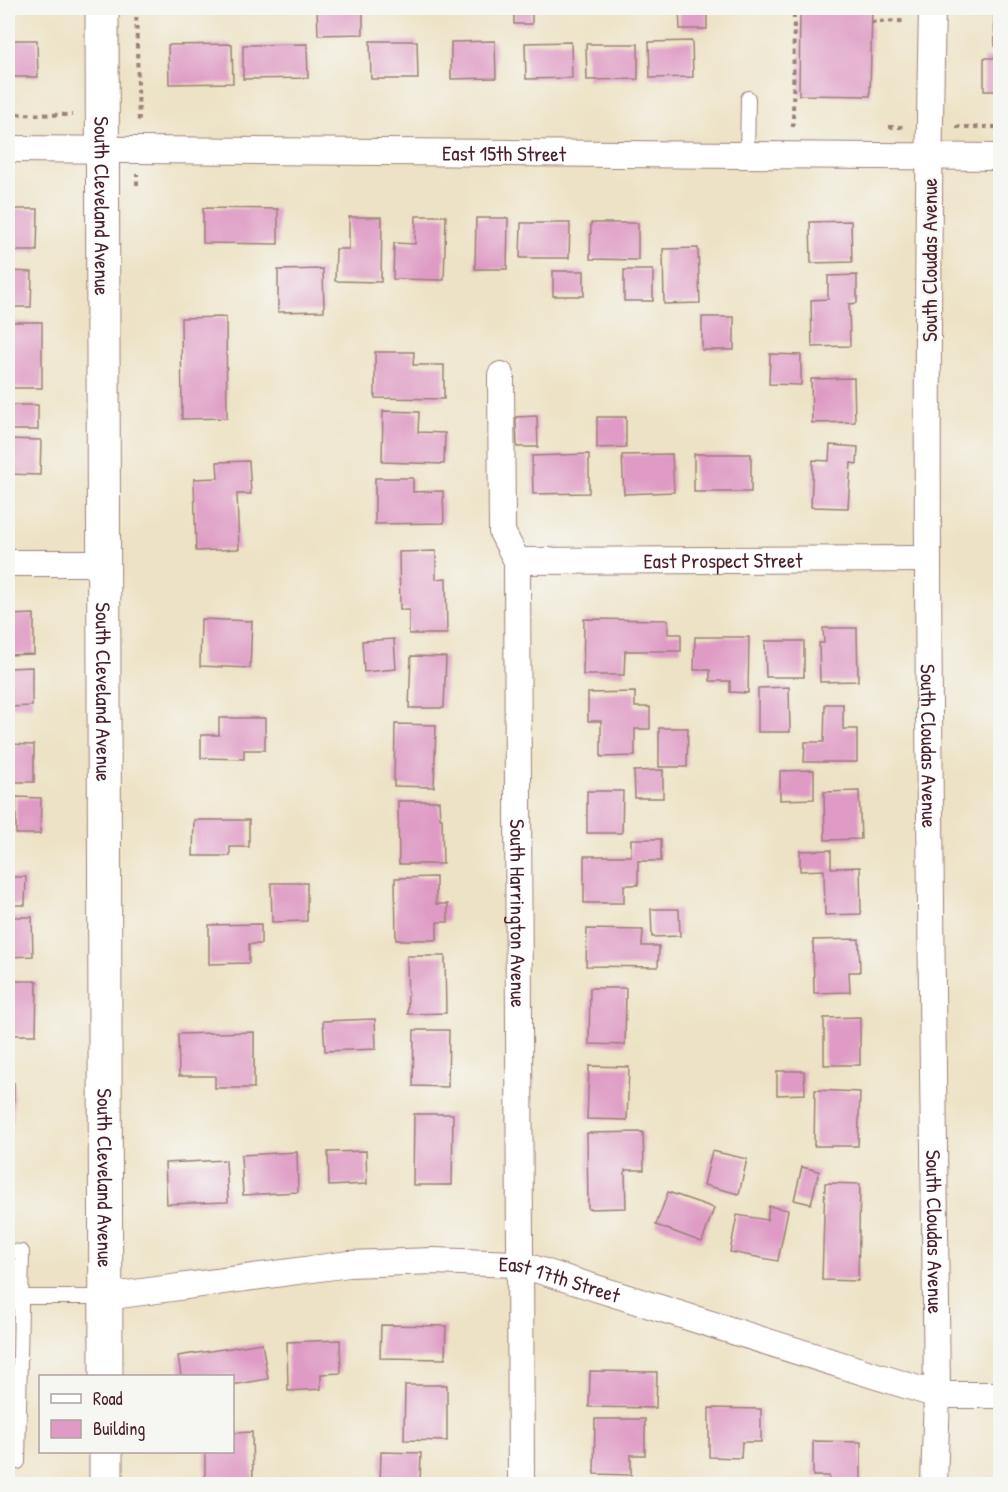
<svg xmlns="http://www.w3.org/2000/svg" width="1008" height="1492" viewBox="0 0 1008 1492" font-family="'Patrick Hand',sans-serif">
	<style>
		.building { fill: #df9bc5 }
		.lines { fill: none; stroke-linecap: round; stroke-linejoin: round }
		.service-casing { stroke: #9c8078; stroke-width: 16 }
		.minor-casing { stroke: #9c8078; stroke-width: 28 }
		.tertiary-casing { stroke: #9c8078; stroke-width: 35 }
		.path { stroke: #9c8078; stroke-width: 4; stroke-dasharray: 4.5 4.5; stroke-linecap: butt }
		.service { stroke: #fff; stroke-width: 14 }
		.minor { stroke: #fff; stroke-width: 26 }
		.tertiary { stroke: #fff; stroke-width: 33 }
		.labels { text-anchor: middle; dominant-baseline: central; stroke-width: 4.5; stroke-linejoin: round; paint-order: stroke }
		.street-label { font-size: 21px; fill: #4a1f2b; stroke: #f6f6f2 }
	</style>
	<rect width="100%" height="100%" fill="#f6f6f2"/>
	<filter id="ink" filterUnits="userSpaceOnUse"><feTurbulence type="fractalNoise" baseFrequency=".0167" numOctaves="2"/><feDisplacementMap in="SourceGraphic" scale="12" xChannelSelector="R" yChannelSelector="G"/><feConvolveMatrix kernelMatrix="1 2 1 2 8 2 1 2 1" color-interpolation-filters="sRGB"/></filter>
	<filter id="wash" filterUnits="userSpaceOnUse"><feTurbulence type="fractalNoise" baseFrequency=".008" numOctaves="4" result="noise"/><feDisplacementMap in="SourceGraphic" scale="24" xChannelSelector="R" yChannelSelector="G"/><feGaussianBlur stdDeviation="1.35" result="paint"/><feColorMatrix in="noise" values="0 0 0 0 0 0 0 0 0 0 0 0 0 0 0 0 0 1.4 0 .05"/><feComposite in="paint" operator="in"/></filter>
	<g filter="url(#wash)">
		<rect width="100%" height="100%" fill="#ede2c5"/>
		<g id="blocks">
			<path class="building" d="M317,8H363V34L318,35Z
				M514,8H532V24H514Z
				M679,8H707V29H680Z
				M800,8H872L870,96L799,95Z
				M994,12H1000V46H995Z
				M8,40H37L38,77H8Z
				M370,41H417L418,79H371Z
				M495,41L496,78L451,79V42Z
				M692,41L693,77L650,78L649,42Z
				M571,42L572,78L526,79L525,43Z
				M232,44L233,83L169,84L168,45Z
				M307,44L308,78L243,79V45Z
				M586,44H638V79L587,80Z
				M984,58H1000V91H984Z
				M203,208L278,209V244L203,243Z
				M8,209H38L37,251H8Z
				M416,216H446L444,280L393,279L394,243L415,244Z
				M349,217H382L381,282L335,281L336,249H349Z
				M476,218H508L507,269H475Z
				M851,221L852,262L811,263L810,222Z
				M521,223H570L569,258H520Z
				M591,223H638V260L590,259Z
				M698,248L700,303L664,304L663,249Z
				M323,269L324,311L278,312V270Z
				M624,270H653V301H624Z
				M8,271L32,272L31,307H8Z
				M553,271H584V296H553Z
				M857,275V303L849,304L850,346L812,347L811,300L828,299V276Z
				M226,317L227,418L182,419L181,318Z
				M702,317H734V350H702Z
				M8,322H42V388H8Z
				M375,352H414L413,365H444V399L375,398Z
				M770,354L801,355V385L769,384Z
				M854,378L855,422L812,423L811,379Z
				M8,405H38V430H8Z
				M383,411L419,412L418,432L445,433L444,464L382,462Z
				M537,416L538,447H517L516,417Z
				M597,417H626V447L597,448Z
				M8,439L41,440L40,475L8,474Z
				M830,445L858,447L857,464L851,463L848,508L811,507L813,460L829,461Z
				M589,454V493L533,494L532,456Z
				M672,454L674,492L624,494L622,455Z
				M694,454H751V492H694Z
				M249,461L251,494H237L239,549L196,551L194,479L218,478L217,462Z
				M375,478H413V492L443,491L444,523L375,524Z
				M436,551V579L446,578L447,634H409V610H400L399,552Z
				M34,614V654L8,655V615Z
				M201,619L252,621L250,668L200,666Z
				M584,619L668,620V634H681V651H625L624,675H583Z
				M823,628H857L858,681L820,682L819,643H824Z
				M695,637H749L748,693L730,692V681H710V670H694Z
				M394,639L396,669L364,672L362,641Z
				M765,641H804V677H766Z
				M411,656L446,657L444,708H409Z
				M32,667V706L8,707V668Z
				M789,687L790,732H758V688Z
				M635,692V707H650V729H635V756L601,757V721H588V693Z
				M825,704H843V729H857V762H804L805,742H824Z
				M219,718H265V750H244V759L201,758V735H219Z
				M395,724L436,725L434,787L394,786Z
				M659,728H688L687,767H659Z
				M8,744L34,745V782H8Z
				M663,770V798H635L634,771Z
				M814,770V799L780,800V771Z
				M587,791H623L622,833H587Z
				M859,791L861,839L825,840L824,792Z
				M16,797L41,798L40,834H16Z
				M398,801H439L440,818H442L443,864H399Z
				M194,820H249V847H230V856H193Z
				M631,839H661V861H638V885H624V903H584V856H631Z
				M831,850V868L860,867L861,914L825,915L824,870L800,871V851Z
				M8,877H26L25,905H8Z
				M436,877V904H448V922H437V940H396L395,878Z
				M271,883H307V921L272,922Z
				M651,909H679L680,936L652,937Z
				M8,917H32L33,956L8,957Z
				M261,924V944H249V963L209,964V925Z
				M587,929L643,930L642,946H659L658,967L586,966Z
				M859,939L860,972H849L850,992L814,993L813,940Z
				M407,956H445L446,1013L408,1014Z
				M8,981H37L36,1035H8Z
				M590,988H626L625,1045L589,1044Z
				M860,1017V1065H824V1018Z
				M375,1019L376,1049L325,1051L323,1021Z
				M414,1030H449L448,1087L413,1086Z
				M254,1032V1088H215V1076H179L178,1034Z
				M589,1066L629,1067L627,1120L587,1119Z
				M777,1071H804L805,1094L777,1095Z
				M8,1082L14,1083L13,1121H8Z
				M815,1090L860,1092L858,1146H814Z
				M414,1114H453L452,1185H413Z
				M643,1132L644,1170H625L626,1208L588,1209L587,1133Z
				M366,1151L367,1184L329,1186L328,1152Z
				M712,1151L747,1159L739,1194L704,1185Z
				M297,1152L298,1192L243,1195L241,1155Z
				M226,1160L228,1202L167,1204L165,1163Z
				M802,1167L819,1171L811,1204L794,1200Z
				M825,1183L860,1184L858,1281L822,1280Z
				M668,1192L714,1208L702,1242L656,1225Z
				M769,1206L788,1210L778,1261L730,1252L737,1215L767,1220Z
				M381,1325L446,1326L445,1359L380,1358Z
				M340,1340L341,1373L321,1374V1389L288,1391L287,1342Z
				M262,1343L268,1379L232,1385V1376H181L178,1356Z
				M590,1371L657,1372L656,1408L589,1407Z
				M405,1385H447V1441L404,1440Z
				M709,1408L761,1409V1442H742L741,1458L709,1457Z
				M595,1419H645V1455H631V1475L594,1474Z
				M252,1432L253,1484H205V1452H232V1433Z
				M813,1441L861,1442V1484H829V1476H813Z
				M381,1452L421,1453L420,1484H380Z"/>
		</g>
	</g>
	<g filter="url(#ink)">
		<use href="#blocks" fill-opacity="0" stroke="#9c8078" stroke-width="1.5"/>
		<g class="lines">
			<defs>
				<path id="service" d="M747,156L748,98
					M8,1251L22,1252L18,1462
					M21,1297H105"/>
				<g id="minor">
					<path id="s1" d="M932,8C922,470 932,932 937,1395L934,1484"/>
					<path id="s2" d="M8,149L1000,157"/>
					<path id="s3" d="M501,375L502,532L517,561L521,1484"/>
					<path id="s4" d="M517,561L928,559"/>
					<path d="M8,563H104"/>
					<path id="s5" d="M105,1297L349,1264L433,1261L519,1264L937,1395H1000"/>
				</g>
				<g id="tertiary">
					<path id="s6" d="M102,8L106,1376"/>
					<path d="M106,1452V1484"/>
				</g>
			</defs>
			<use href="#service" class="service-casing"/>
			<use href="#minor" class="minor-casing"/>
			<use href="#tertiary" class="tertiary-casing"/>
			<path class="path" d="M136,8L139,125
				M871,22L904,21
				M8,114L72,115
				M793,127L794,8
				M889,127H904V125
				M956,127H1000
				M137,185V174"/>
			<use href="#service" class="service"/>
			<use href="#minor" class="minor"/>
			<use href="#tertiary" class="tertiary"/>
		</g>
	</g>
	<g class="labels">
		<g class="street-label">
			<text stroke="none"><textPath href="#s2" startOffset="496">East 15th Street</textPath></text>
			<text stroke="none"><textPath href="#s6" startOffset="198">South Cleveland Avenue</textPath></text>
			<text transform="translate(929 260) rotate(-90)">South Cloudas Avenue</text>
			<text stroke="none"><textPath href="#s4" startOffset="206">East Prospect Street</textPath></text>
			<text stroke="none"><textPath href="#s6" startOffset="684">South Cleveland Avenue</textPath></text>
			<text stroke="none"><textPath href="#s1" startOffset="738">South Cloudas Avenue</textPath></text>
			<text stroke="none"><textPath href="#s3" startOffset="542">South Harrington Avenue</textPath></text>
			<text stroke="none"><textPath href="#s6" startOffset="1170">South Cleveland Avenue</textPath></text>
			<text stroke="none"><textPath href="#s1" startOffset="1224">South Cloudas Avenue</textPath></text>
			<text stroke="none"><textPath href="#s5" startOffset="459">East 17th Street</textPath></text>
		</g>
	</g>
	<rect width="1008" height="1492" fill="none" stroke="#f6f6f2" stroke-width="30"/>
	<rect x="39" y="1375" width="195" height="78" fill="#f6f6f2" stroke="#b1a0a2" stroke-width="1.5"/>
	<rect x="51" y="1394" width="30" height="9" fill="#ffffff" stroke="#b1a0a2" stroke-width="1.5"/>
	<text x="93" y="1405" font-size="18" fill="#4a1f2b">Road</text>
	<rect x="51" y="1420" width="30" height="18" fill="#df9bc5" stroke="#b1a0a2" stroke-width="1.5"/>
	<text x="93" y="1435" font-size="18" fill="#4a1f2b">Building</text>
</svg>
